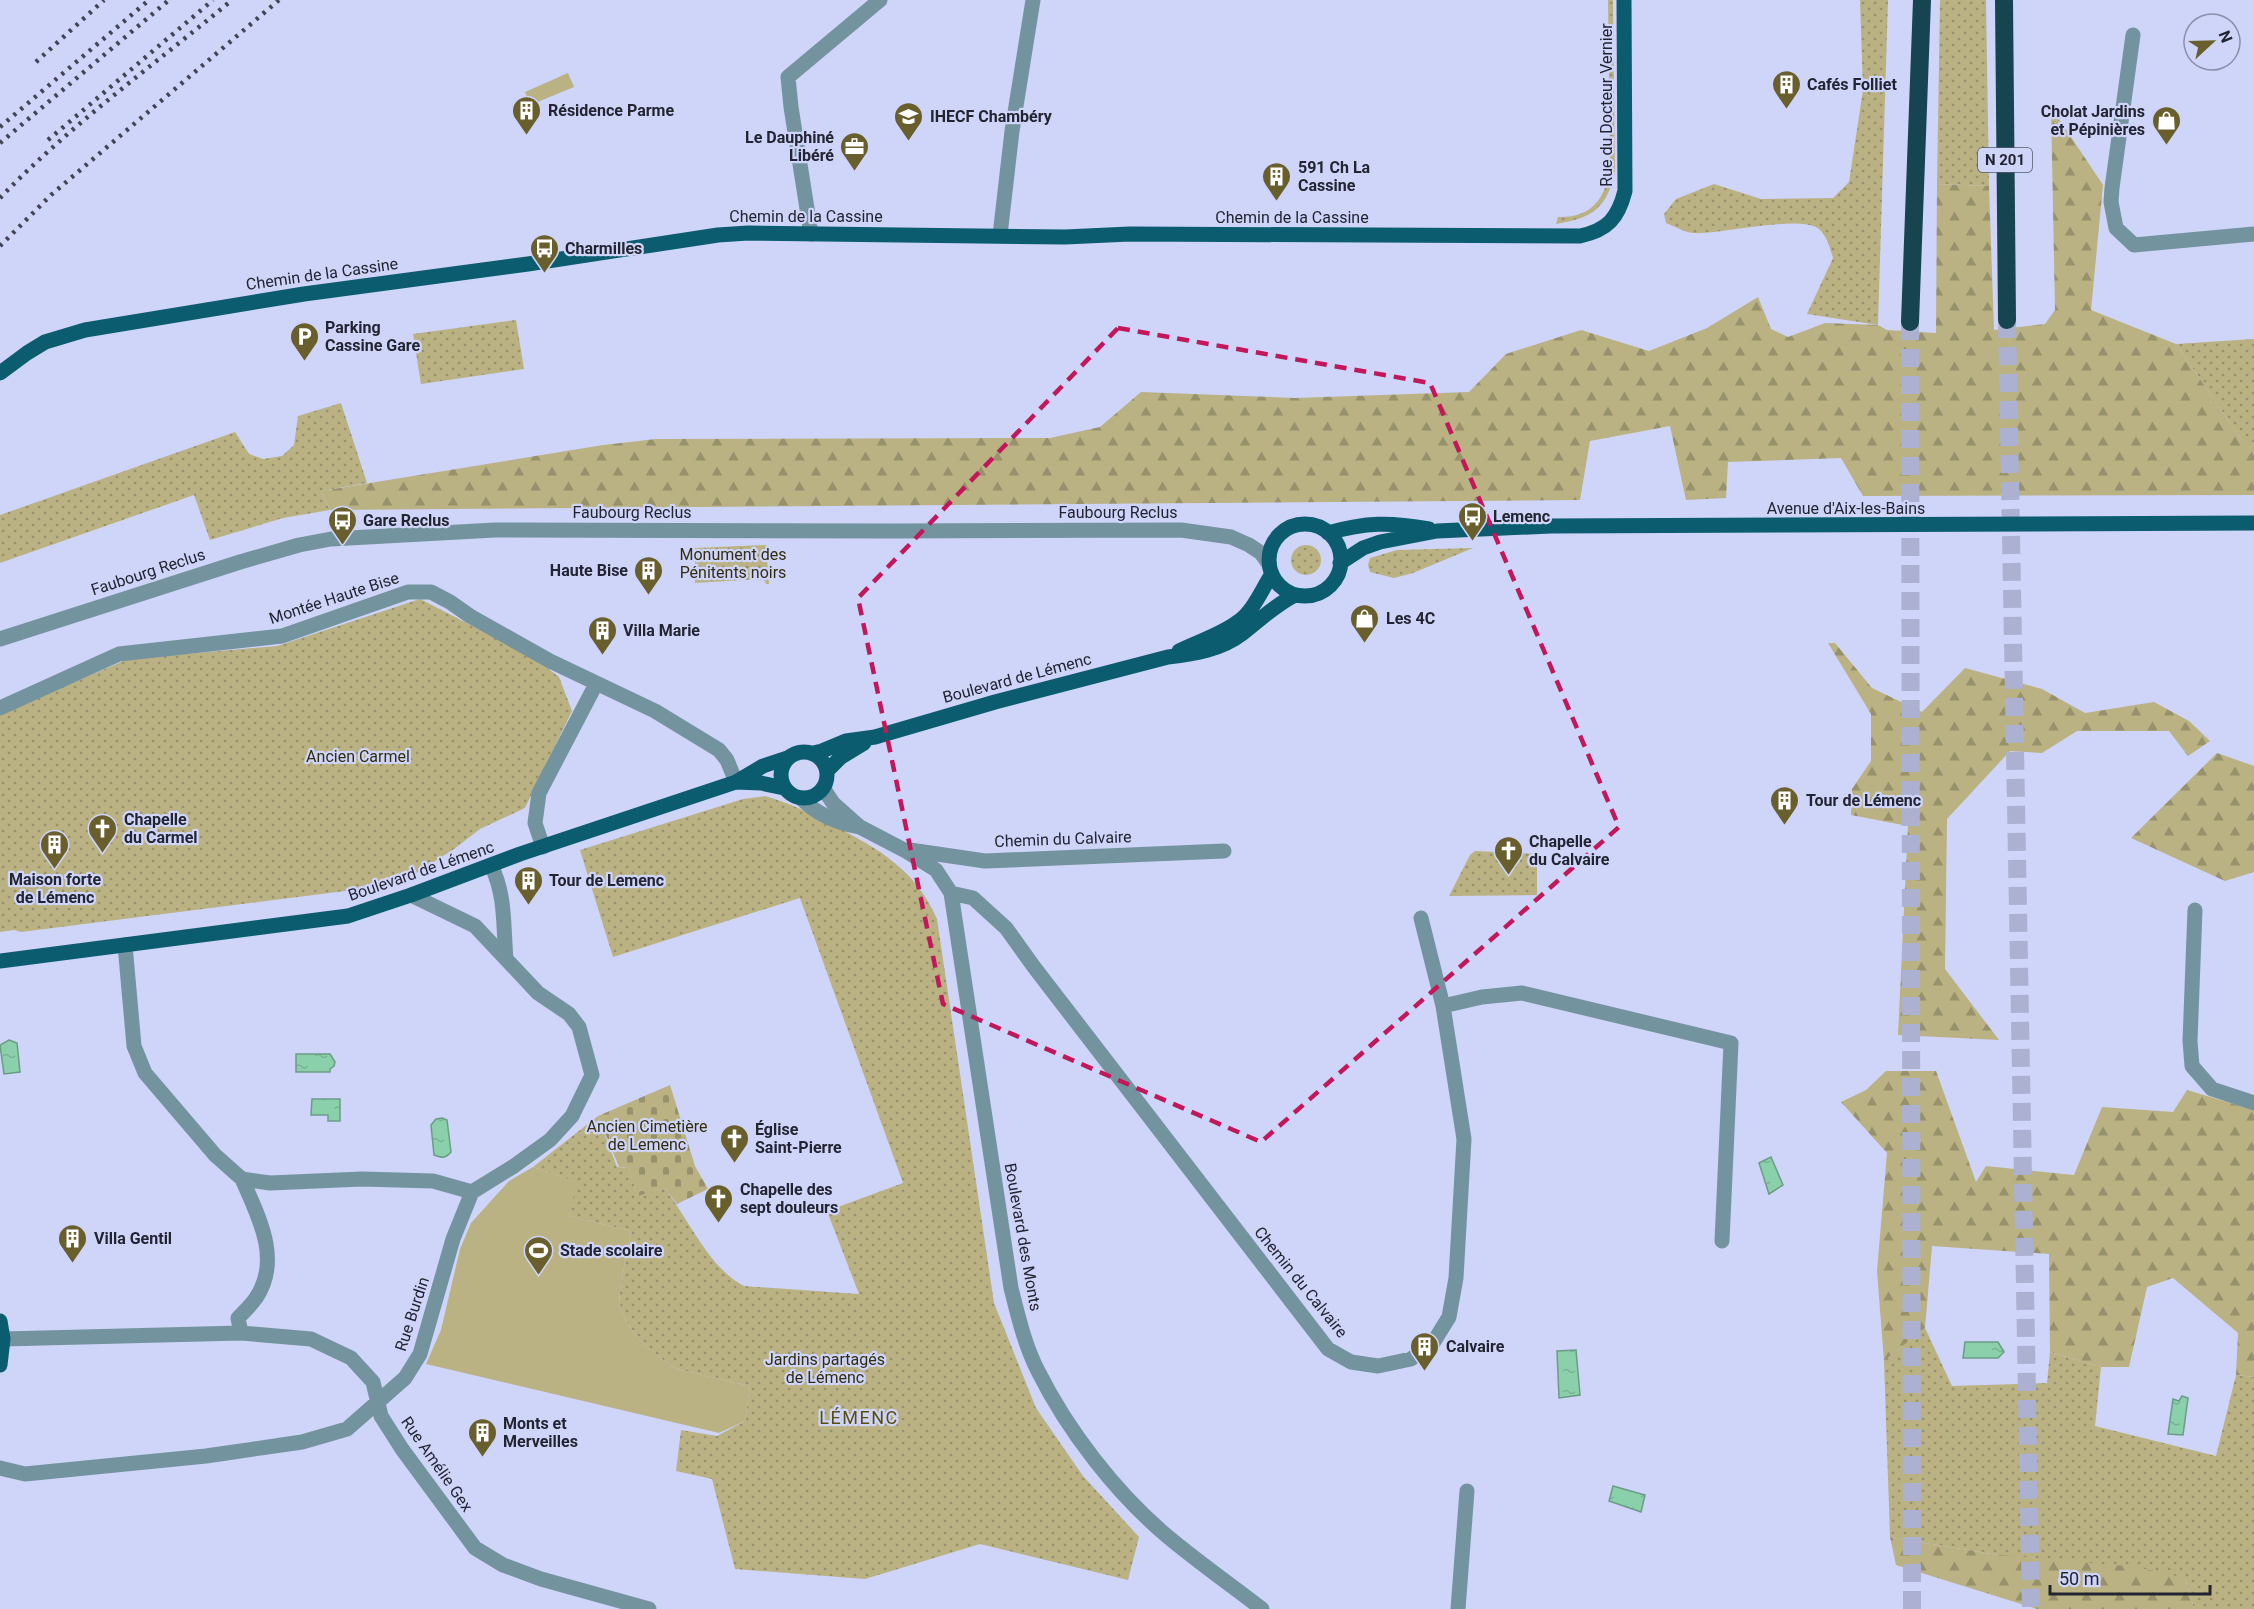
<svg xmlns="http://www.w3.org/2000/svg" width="2254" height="1609" viewBox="0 0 2254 1609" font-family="Roboto,sans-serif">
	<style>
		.green { fill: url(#green-dots) }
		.forest { fill: url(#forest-firs) }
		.cemetery { fill: url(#cemetery-stones) }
		.pitch { fill: #bab283 }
		.water { fill: url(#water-ripples); stroke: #6b9c86; stroke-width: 1.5 }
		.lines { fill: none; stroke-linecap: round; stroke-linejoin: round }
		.highway-tunnel { stroke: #acb1d1; stroke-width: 18; stroke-dasharray: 18 9; stroke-linecap: butt }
		.minor { stroke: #73949f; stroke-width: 15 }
		.major { stroke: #0b5c6f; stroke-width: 15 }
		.highway { stroke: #164451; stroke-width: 18 }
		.rail { stroke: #424456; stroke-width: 4.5; stroke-dasharray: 3 6; stroke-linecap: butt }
		.marked { fill: none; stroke: #c2185b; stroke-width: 4.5; stroke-dasharray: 12 8; stroke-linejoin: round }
		.labels { text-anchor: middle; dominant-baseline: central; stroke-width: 4.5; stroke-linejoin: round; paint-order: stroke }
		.shield { fill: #cfd4f9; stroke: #56596d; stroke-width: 1.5 }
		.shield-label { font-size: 15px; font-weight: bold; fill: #222431 }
		.poi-label { font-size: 16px; font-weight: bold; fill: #222431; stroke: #cfd4f9; text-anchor: start }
		.street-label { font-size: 16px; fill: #222431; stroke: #cfd4f9 }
		.park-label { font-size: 16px; fill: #322d0e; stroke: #cfd4f9 }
		.neighbourhood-label { font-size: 18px; letter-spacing: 1.5px; fill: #584e0e; stroke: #cfd4f9 }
	</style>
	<defs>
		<pattern id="green-dots" width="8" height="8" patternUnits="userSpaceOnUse" patternTransform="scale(1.5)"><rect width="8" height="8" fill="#bab283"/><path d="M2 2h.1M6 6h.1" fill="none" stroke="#97916c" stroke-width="1.8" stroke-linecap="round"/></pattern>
		<pattern id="forest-firs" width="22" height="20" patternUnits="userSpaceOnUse" patternTransform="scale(1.5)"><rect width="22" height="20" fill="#bab283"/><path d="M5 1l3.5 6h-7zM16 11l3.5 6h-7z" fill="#97916c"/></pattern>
		<pattern id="cemetery-stones" width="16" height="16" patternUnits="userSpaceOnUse" patternTransform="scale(1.5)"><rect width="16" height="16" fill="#bab283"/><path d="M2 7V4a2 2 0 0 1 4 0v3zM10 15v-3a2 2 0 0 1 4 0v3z" fill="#97916c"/></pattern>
		<pattern id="water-ripples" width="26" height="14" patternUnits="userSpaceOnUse" patternTransform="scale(1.5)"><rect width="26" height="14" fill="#8ad0aa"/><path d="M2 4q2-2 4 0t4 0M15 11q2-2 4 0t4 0" fill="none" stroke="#77b293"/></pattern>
	</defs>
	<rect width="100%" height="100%" fill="#cfd4f9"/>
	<path class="green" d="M1608,0H1613L1615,171C1607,208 1593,218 1556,224L1558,217C1592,218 1605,199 1610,168Z
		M1860,0H1888L1878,325L1807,314L1833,258C1830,248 1827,236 1819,229C1800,214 1718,235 1693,233C1684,232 1674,226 1666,223L1664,214L1676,199L1714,184L1761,199L1833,198L1849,182L1863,90Z
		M1940,0H1986L1989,186L1937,184Z
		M516,320L524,369L421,384L413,334Z
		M2254,339V443H2244L2176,344Z
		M341,403L367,483L321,491L330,510L283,518L210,540L194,495L0,563V515L235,432L249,454L263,459L282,456L294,445L298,416Z
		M766,545L769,584H766L765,581L759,579L695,583V548Z
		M1291 560a15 15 0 1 1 30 0a15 15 0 1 1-30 0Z
		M1473,548L1413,573L1394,578L1370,572L1368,565L1370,558L1397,550Z
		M420,599L533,657L559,677L572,711L525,808L480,829L454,849L418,872L395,882L345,891L21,932L14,930L0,932V714L128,659L277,646Z
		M765,796C790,803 811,814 833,825C879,849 916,870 937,919L994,1303L1036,1408L1083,1476L1139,1537L1128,1580L980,1544L865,1579L735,1569L712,1479L676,1471L681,1430L717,1436L745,1421L750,1386L677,1369C654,1355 626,1332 620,1304C617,1294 629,1245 631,1231L569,1216L576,1182L533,1167L598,1116L617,1167L629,1168L637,1195L665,1188C688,1219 710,1269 744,1286L859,1294L827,1211L903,1183L800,898L613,957L580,850L743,799Z
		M1475,851L1537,854V895L1449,896L1470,855Z
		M1925,1328L1952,1386L2047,1383L2050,1352L2101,1367L2095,1426L2216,1456L2236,1375L2254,1377V1609H2194L2185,1578L1991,1554L1890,1537L1884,1361Z"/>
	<path class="forest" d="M2051,107L2103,185L2091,310L2176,344L2244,443H2254V495L1863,496L1841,458L1728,462L1726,498L1686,500L1670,426L1590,441L1580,500L330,510L321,491L603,445L656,439L1050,438L1100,427L1141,392L1295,398L1469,392L1506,354L1581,330L1649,351L1707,328L1758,297L1771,329L1788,337L1825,323L1878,325L1887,330L1936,333L1937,184L1989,186L1994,330L2045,324L2055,310Z
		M1828,643H1835L1872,688L1922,712L1965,668L2042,689L2085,713L2154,702L2189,721L2210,741L2188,756L2169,731H2077L2042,753L2010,751L1947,819L1945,969L1999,1040L1898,1035L1908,826L1851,815L1852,789L1871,761V714Z
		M2217,753L2254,766V872L2225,881L2131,838Z
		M1886,1071H1936L1976,1182L1986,1166L2074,1175L2102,1107L2173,1112L2187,1090L2254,1110V1377L2236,1375L2238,1333L2173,1278L2147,1287L2129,1367H2101L2050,1352L2049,1254L1932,1246L1925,1328L1884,1361L1877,1271L1887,1153L1841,1102L1866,1090Z
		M1890,1537L1991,1554L2136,1567L2185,1578L2194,1609H2037L1896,1565Z"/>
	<path class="cemetery" d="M670,1085L695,1166L708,1189L677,1204L665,1188L637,1196L629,1168L619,1167L598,1116Z"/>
	<path class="pitch" d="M568,73L574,87L530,105L525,92Z
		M533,1167L577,1182L569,1216L631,1231C629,1245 617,1294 620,1304C626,1332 654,1355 677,1369L750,1386L745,1421L719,1433L426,1364L441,1330L460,1249L471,1223L509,1181Z"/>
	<path class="water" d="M9,1040L17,1043L20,1072L4,1074L0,1045Z
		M296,1054H330L335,1062L334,1066L330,1069V1072H296Z
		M312,1099H340V1121H328V1115H311Z
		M442,1118L447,1120L451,1152C445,1159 442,1158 434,1155L431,1125L436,1119Z
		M1771,1157L1783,1185L1769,1194L1759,1163Z
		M1965,1342H1998L2004,1352L1998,1358H1963Z
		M1576,1350L1580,1395L1559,1398L1557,1351Z
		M2182,1396L2188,1398L2183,1435L2168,1434L2173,1399L2179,1401Z
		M1613,1486L1645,1495L1641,1512L1609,1501Z"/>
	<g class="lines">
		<path class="highway-tunnel" d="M2007,320L2031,1609
			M1910,322L1912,1609"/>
		<path class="minor" d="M2133,35L2112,188L2111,202L2116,228L2134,245L2254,234
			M811,234L791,107L788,77L880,0
			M1000,235L1012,131L1033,0
			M0,639L240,562L299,545L331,539L495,530L894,531L1181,530L1231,537L1249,545L1261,553L1269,564
			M0,708L119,654L282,636L408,592H431L450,602L470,616L550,661L655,711L719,750L727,760L736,782
			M823,788L833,803L860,827L904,850L936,870L951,893L1011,1288C1018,1316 1025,1346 1038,1371C1068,1431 1116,1493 1167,1536C1198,1562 1231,1585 1262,1609
			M801,798C817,815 837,823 860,827
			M543,847L535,823L539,793L596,684
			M910,850L985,861L1224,851
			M491,865C506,896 503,925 506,959
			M951,893L973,898L1006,928L1034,967L1328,1349L1351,1362L1378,1366L1411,1359L1433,1343L1449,1317L1456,1278L1464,1139L1443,1006L1482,997L1522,993L1731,1043L1722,1241
			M2195,910L2190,1041L2192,1066L2212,1089L2254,1103
			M1421,918L1443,1006
			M125,945L134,1046L145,1073L215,1155L242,1179L270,1183L362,1179L433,1181L472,1192
			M241,1333L238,1318C244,1312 251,1305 256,1298C282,1259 258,1216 242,1179
			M3,1339L241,1333L311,1339L351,1358L373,1382L381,1416L402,1449L475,1548L503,1565L541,1579L649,1609
			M0,1468L25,1474L206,1456L302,1442L347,1429L405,1378L420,1354L453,1239L472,1192L514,1166L550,1140L572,1116L592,1075L579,1027L569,1014L538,993L475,926L411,895
			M1458,1609L1467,1491"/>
		<path class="major" d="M0,373L27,353L45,342L85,330L304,294L528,264L718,235L748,233L1065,237L1130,234L1580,236C1608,230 1618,218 1625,191L1624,0
			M1269 560a36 36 0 1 1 72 0a36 36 0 1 1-72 0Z
			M1328,533C1366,522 1390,522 1429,529
			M1340,563L1363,548L1380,542L1437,531L1551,526L2254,523
			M1179,651C1199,641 1221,635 1239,621C1254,610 1262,589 1272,574
			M781 775a23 23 0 1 1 46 0a23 23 0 1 1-46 0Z
			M813,753L822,751L846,741L875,737L995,702L1168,657C1194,654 1221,650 1243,633C1260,620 1275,605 1295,595
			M827,771L841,757L864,743
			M736,782L761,783L784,788
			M0,961L348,916L411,895L520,854L736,782L763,766L787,758
			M0,1321L3,1339L0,1365"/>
		<path class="highway" d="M2004,0L2007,320
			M1910,322L1922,0"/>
		<path class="rail" d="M36,62L104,0
			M0,127L149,0
			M48,140L213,0
			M0,143L169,0
			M0,198C70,125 154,65 232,0
			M0,246L51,195L279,0"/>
	</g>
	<path class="marked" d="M1118,328L1430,383L1619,827L1261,1142L943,1004L858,598Z"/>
	<defs>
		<symbol id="building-pin" viewBox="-11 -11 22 30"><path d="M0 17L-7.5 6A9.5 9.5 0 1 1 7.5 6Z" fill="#685f2c" stroke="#cfd4f9"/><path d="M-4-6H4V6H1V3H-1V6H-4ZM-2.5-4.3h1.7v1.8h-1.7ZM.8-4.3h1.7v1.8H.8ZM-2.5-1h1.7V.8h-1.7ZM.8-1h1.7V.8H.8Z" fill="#fff"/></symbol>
		<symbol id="university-pin" viewBox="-11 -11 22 30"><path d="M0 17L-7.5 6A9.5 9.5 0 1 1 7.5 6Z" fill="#685f2c" stroke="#cfd4f9"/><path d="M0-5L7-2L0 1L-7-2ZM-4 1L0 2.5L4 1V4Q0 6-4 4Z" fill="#fff"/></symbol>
		<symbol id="shop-pin" viewBox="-11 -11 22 30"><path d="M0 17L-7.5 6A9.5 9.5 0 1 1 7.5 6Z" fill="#685f2c" stroke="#cfd4f9"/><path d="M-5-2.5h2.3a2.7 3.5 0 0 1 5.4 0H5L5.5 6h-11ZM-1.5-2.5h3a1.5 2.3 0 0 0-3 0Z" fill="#fff"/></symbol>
		<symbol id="office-pin" viewBox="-11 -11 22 30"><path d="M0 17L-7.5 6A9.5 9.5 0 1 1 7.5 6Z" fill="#685f2c" stroke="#cfd4f9"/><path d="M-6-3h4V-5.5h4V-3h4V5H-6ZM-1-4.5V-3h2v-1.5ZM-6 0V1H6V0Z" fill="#fff"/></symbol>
		<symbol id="bus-pin" viewBox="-11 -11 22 30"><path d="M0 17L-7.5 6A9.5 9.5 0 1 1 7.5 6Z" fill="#685f2c" stroke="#cfd4f9"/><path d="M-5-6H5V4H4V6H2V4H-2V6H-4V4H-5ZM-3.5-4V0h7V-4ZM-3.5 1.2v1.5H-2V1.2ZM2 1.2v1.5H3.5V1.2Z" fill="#fff"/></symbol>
		<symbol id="parking-pin" viewBox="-11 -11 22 30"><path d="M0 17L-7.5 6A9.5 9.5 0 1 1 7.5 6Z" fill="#685f2c" stroke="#cfd4f9"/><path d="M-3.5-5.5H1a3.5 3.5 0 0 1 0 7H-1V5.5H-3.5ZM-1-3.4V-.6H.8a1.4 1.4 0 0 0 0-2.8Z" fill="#fff"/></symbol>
		<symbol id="church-pin" viewBox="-11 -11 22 30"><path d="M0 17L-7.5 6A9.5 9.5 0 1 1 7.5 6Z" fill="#685f2c" stroke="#cfd4f9"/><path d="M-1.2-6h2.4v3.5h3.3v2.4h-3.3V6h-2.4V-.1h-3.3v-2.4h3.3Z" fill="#fff"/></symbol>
		<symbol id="stadium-pin" viewBox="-11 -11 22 30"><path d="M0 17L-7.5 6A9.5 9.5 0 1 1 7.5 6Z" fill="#685f2c" stroke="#cfd4f9"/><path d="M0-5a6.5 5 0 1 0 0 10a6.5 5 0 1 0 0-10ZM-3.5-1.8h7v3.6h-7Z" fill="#fff"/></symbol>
	</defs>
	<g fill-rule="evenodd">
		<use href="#building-pin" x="1770" y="68" width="33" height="45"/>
		<use href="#building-pin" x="510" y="94" width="33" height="45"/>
		<use href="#university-pin" x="892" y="100" width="33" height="45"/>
		<use href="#shop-pin" x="2150" y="104" width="33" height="45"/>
		<use href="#office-pin" x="838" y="130" width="33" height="45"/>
		<use href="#building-pin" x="1260" y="160" width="33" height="45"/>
		<use href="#bus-pin" x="528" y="232" width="33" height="45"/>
		<use href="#parking-pin" x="288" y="320" width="33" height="45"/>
		<use href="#bus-pin" x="1456" y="500" width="33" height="45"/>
		<use href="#bus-pin" x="326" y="504" width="33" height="45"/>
		<use href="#building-pin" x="632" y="554" width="33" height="45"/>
		<use href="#shop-pin" x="1348" y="602" width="33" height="45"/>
		<use href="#building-pin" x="586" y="614" width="33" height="45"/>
		<use href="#building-pin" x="1768" y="784" width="33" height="45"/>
		<use href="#church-pin" x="86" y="812" width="33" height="45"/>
		<use href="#building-pin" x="38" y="828" width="33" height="45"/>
		<use href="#church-pin" x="1492" y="834" width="33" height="45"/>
		<use href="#building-pin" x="512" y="864" width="33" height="45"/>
		<use href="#church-pin" x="718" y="1122" width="33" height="45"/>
		<use href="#church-pin" x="702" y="1182" width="33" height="45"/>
		<use href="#building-pin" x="56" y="1222" width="33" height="45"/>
		<use href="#stadium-pin" x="522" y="1234" width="33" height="45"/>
		<use href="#building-pin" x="1408" y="1330" width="33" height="45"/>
		<use href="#building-pin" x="466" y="1416" width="33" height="45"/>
	</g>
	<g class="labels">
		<rect class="shield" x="1978" y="148" width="54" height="24" rx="4.5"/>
		<g class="shield-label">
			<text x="2005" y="160">N 201</text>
		</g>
		<g class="poi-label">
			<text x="1807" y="84">Cafés Folliet</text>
			<text x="548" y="110">Résidence Parme</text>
			<text x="2145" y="111" text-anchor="end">Cholat Jardins<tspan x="2145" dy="18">et Pépinières</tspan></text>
			<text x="930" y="116">IHECF Chambéry</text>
			<text x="834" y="137" text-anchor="end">Le Dauphiné<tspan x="834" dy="18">Libéré</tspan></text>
			<text x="1298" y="167">591 Ch La<tspan x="1298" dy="18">Cassine</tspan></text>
			<text x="565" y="248">Charmilles</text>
			<text x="325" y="327">Parking<tspan x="325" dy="18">Cassine Gare</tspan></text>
			<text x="1493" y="516">Lemenc</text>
			<text x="363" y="520">Gare Reclus</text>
			<text x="628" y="570" text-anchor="end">Haute Bise</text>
			<text x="1386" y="618">Les 4C</text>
			<text x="623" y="630">Villa Marie</text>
			<text x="1806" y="800">Tour de Lémenc</text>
			<text x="124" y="819">Chapelle<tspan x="124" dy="18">du Carmel</tspan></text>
			<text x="1529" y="841">Chapelle<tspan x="1529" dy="18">du Calvaire</tspan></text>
			<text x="55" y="879" text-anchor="middle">Maison forte<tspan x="55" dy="18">de Lémenc</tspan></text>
			<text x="549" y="880">Tour de Lemenc</text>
			<text x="755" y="1129">Église<tspan x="755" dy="18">Saint-Pierre</tspan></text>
			<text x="740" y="1189">Chapelle des<tspan x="740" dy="18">sept douleurs</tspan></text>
			<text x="94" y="1238">Villa Gentil</text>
			<text x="560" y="1250">Stade scolaire</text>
			<text x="1446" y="1346">Calvaire</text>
			<text x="503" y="1423">Monts et<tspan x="503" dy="18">Merveilles</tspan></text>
		</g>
		<g class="street-label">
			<text transform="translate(1606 105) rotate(-90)">Rue du Docteur Vernier</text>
			<text x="806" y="216">Chemin de la Cassine</text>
			<text x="1292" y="217">Chemin de la Cassine</text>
			<text transform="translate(322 274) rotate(-8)">Chemin de la Cassine</text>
			<text x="1846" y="508">Avenue d'Aix-les-Bains</text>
			<text x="632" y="512">Faubourg Reclus</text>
			<text x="1118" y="512">Faubourg Reclus</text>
			<text transform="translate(148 572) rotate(-18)">Faubourg Reclus</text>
			<text transform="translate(334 598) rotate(-18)">Montée Haute Bise</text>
			<text transform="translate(1017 678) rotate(-15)">Boulevard de Lémenc</text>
			<text transform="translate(1063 839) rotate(-2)">Chemin du Calvaire</text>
			<text transform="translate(421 871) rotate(-19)">Boulevard de Lémenc</text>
			<text transform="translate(1023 1237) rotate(80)">Boulevard des Monts</text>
			<text transform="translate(1301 1282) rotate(51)">Chemin du Calvaire</text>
			<text transform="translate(412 1314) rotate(-72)">Rue Burdin</text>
			<text transform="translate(437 1464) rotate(55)">Rue Amélie Gex</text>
		</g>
		<g class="park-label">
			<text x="733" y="554">Monument des<tspan x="733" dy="18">Pénitents noirs</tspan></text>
			<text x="358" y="756">Ancien Carmel</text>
			<text x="647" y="1126">Ancien Cimetière<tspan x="647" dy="18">de Lemenc</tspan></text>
			<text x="825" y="1359">Jardins partagés<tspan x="825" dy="18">de Lémenc</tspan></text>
		</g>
		<g class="neighbourhood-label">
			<text x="859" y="1417">LÉMENC</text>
		</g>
	</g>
	<g transform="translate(2212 42) rotate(68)"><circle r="28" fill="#cfd4f9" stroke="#8a8ea9" stroke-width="1.5"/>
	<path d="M0-4.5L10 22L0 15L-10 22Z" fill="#685f2c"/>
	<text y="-9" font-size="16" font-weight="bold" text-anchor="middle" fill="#222431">N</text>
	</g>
	<path d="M2050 1585v9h160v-9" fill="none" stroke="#222431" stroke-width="3"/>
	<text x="2059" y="1585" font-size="18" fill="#222431" stroke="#cfd4f9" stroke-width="4.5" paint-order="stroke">50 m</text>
</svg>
